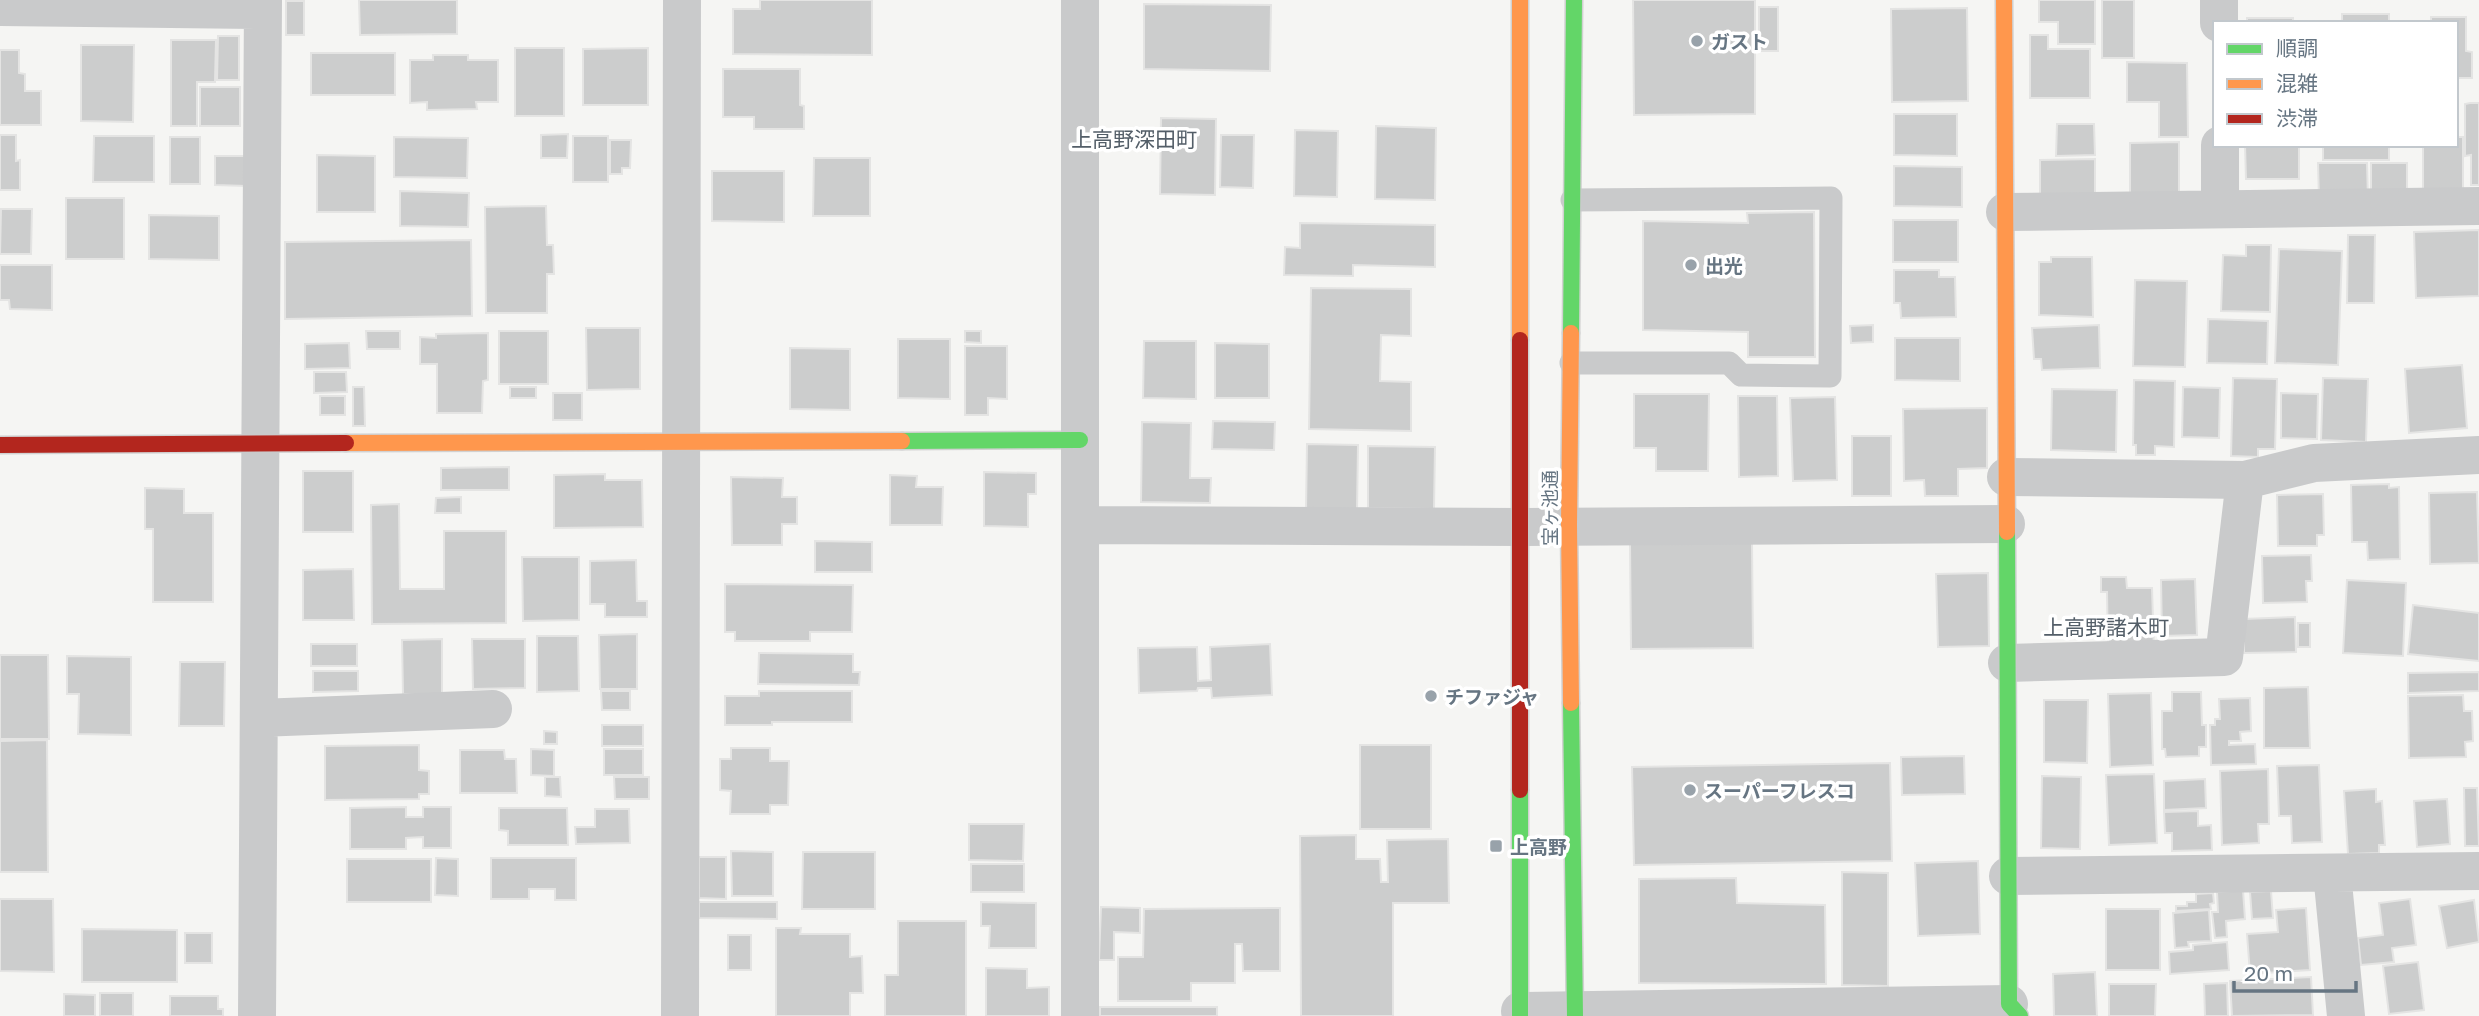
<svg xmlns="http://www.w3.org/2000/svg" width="2479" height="1016" viewBox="0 0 2479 1016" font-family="'Golos Text','Noto Sans JP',sans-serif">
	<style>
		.building { fill: #cccdcd; stroke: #e4e4e3; stroke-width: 2 }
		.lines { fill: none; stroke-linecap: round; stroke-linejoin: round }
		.fast-casing { stroke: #d1d1d1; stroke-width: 19 }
		.slow-casing { stroke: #d1d1d1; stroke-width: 19 }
		.jam-casing { stroke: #d1d1d1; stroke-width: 19 }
		.lane { stroke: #c9cacb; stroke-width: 23 }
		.street { stroke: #c9cacb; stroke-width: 38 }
		.fast { stroke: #63d668; stroke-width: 16 }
		.slow { stroke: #ff974d; stroke-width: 16 }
		.jam { stroke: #b3261e; stroke-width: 16 }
		.poi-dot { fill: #98a2aa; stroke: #fff; stroke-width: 2.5 }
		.labels { text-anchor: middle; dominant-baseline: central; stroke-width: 7; stroke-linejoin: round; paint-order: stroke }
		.poi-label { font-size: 19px; font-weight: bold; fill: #667582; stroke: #fff; text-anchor: start }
		.street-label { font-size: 19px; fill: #667582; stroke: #fff }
		.neighbourhood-label { font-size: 21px; fill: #535e68; stroke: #fff }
	</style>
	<rect width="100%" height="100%" fill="#f5f5f3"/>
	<path class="building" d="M359,0H457V34L360,35Z
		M760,0H872V55L733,54V9H760Z
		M1633,0H1755V114L1634,115Z
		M2039,0H2095V44H2058V22H2039Z
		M2102,0H2134V58H2102Z
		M286,1H304V35H286Z
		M1144,4L1271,5L1270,71L1144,69Z
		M1759,7H1778V51H1759Z
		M1967,8L1968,101L1892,102L1891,9Z
		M2342,14H2389V23H2342Z
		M2431,17H2466V51L2472,52V78H2456V23H2431Z
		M2247,18H2293V23H2247Z
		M2030,35H2048V49H2090V98H2030Z
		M218,36H239V80H217Z
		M171,40H216L215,82H197V126H171Z
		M81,45H134L133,122L81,121Z
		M515,48H564V116H515Z
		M648,48V105H583V49Z
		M0,50H19V73L25,74V91H41V125H0Z
		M311,53H395V95H311Z
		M433,55H468V60H498V102H476L477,109L427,110V102L410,103V60H433Z
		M2127,62L2187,63L2188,137H2159V102H2127Z
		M723,69H800V105L804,106V129H754V117H723Z
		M200,87H240V126H200Z
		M2470,103H2479V185H2471V155L2465,156V104Z
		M1894,114H1957V156L1894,155Z
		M1161,118L1216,119L1215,195L1160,194Z
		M2057,124H2094L2095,155L2056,156Z
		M1376,126L1436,128L1435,200L1375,199Z
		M1295,130L1338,131L1337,197L1294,196Z
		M568,134L567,158H541V135Z
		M0,135H16V161L20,160V190H0Z
		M1221,135H1254L1253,188L1220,187Z
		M94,136H154V182H93Z
		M573,136H608V182H573Z
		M170,137H200V184H170Z
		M394,137L468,138L467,178L394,177Z
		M2456,137H2463V195H2423V145H2456Z
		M610,140H631L630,168H622V174H610Z
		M2179,142V193H2130V143Z
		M2245,145H2299V179H2246Z
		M2323,145H2389V160H2323Z
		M317,155L375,156V212H317Z
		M215,156H247V186L215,185Z
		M814,158H870V216H813Z
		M2095,159V194H2040V160Z
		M2318,163H2367L2368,199H2319Z
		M2371,163H2407V195L2371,196Z
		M1894,166L1962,167V207L1894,206Z
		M712,171H784V222L712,221Z
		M400,191L469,193L468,227L400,226Z
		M66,198H124V259H66Z
		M546,206L547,245H553L554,274H547V313H486L485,207Z
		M1,209H32L31,254H0Z
		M1814,212L1815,357H1748V332L1643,330V221L1748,223L1747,213Z
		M149,215L219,216V260L149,259Z
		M1893,220H1958V262H1893Z
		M1300,223L1435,225V267L1353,265V276L1284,275L1285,247L1300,248Z
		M2479,230V296L2416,298L2414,232Z
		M2348,235H2375L2374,303H2347Z
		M471,240L472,316L285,319V242Z
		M2246,245H2271L2270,312L2221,311L2223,255L2246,256Z
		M2279,249L2342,251L2338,365L2275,363Z
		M2051,257H2092L2093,317L2039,315V262H2051Z
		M0,265H52V310L10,309L9,300H0Z
		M1894,270H1939V277H1955L1956,317L1901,318L1900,303H1894Z
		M2135,280L2187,281L2185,367L2133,366Z
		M1311,288L1411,289V336L1381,335L1380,381L1411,382V431L1309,429Z
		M2208,319L2268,321L2267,364L2207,363Z
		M1873,325V342L1851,343L1850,326Z
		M2099,325L2100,368L2042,370L2041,359H2034L2032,328Z
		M586,328H640V389L587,390Z
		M366,331H400V349H367Z
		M499,331H548V384H499Z
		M965,331H981V343L965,342Z
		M488,333V380L483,381L482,413H437V364H420V337L436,338V334Z
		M1895,338H1960V381L1895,380Z
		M898,339H950V399L898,398Z
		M1144,341H1196V399L1143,398Z
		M349,343L350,368L305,369V344Z
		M1215,343L1269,344V398H1215Z
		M965,346H1007V399L988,398V415H965Z
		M790,348L850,349V410L790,409Z
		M2462,365L2467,428L2409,433L2405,369Z
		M314,372H346L347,392L314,393Z
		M2233,378L2277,379L2275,449H2258V457L2231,456Z
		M2323,378L2368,379L2366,442L2321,440Z
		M2134,380L2175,381L2174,447L2155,446V455H2136V445H2133Z
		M353,387H364L365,426H353Z
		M510,387H536V398H510Z
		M2183,387L2220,388L2219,438L2182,437Z
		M2052,389L2117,390L2116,452L2051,450Z
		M553,393H582V420H553Z
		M2281,393L2318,394L2317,439L2281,438Z
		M1634,394H1709L1708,471H1656V448H1634Z
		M320,396H345V415H320Z
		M1738,396H1777L1778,476L1739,477Z
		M1835,397L1837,480L1793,481L1790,398Z
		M1987,408V468L1958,469V496H1925L1924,480L1904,481L1903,409Z
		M1213,421L1275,422L1274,450L1212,449Z
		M1142,422L1191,423L1190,478H1211L1210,503L1141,502Z
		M1852,436H1891V496H1852Z
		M1307,444L1358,445L1357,511L1306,510Z
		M1368,446L1435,447L1434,509L1368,508Z
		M509,467V490H441V468Z
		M303,471H353V532H303Z
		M984,472L1036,473V494H1028V527L984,526Z
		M605,474V480H642L643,527L554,528V475Z
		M890,475L917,476L916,487H943L942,525H890Z
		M731,477L783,478L782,497H797V524H782V545H732Z
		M2389,484V488L2399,487L2400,559L2368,560L2367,542H2352L2351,485Z
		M145,488L184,489V513H213V602H153V529H145Z
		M2477,492L2479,563L2430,564L2429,493Z
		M2323,494L2324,535H2317V546H2278L2277,495Z
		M461,497V513H435L436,498Z
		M399,504L400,589H444V531H506V623L372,624L371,505Z
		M815,541L872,542V572H815Z
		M1630,543H1752L1753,648L1631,649Z
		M2311,555L2312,581H2306L2307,602L2263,603L2262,556Z
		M522,557H579V620L523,621Z
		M636,560L637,601H647V617H605V604H590V561Z
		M353,569L354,620H303V570Z
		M1988,573L1989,646L1938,647L1936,574Z
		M2101,577H2126L2127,588H2152L2154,651H2108L2107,592H2101Z
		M2195,579L2197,635L2162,636L2161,580Z
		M2347,580L2406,583L2403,656L2343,653Z
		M725,584L853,585L852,632H810V641H735V632H725Z
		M2413,605L2479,613V661L2408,654Z
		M2295,617L2296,652L2244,653V619Z
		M2298,623H2310V647H2298Z
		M637,634V689H600L599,635Z
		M537,636H578L579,691L537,692Z
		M442,639V694H403L402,640Z
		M472,639H525V688L473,689Z
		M311,644H357V666H311Z
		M1270,644L1272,695L1212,698L1211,688H1198L1197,691L1139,693L1138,648L1197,647L1198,681L1211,680L1210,647Z
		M759,653L853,654V672H860L859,685L758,684Z
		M0,655H48L49,739H0Z
		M67,656L131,657V735L78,734L79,694H67Z
		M180,662H225L224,726H179Z
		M313,671H358V691L313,692Z
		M2479,672V691L2408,693V673Z
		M2308,687L2310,748H2264V688Z
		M601,691H630V710H602Z
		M759,691H852V722H772V725H725V696H759Z
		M2172,692H2201L2202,725H2206V747H2199V756L2166,757L2165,749H2162V711H2172Z
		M2151,693L2153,765L2110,767L2108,694Z
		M2463,695L2464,711H2472L2473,741L2465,742L2466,757L2409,758L2408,696Z
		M2250,698L2251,731L2240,732L2241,741H2229V745L2255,744L2256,764L2211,765L2210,725H2215V719H2220L2219,699Z
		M2044,700H2088L2087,763L2044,762Z
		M602,725H643V746H602Z
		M544,731L557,732V744H544Z
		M47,740L48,872H0V741Z
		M419,745V770L429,771V794H419V799L325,800V746Z
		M1360,745H1431V829H1360Z
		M731,748H770V761H789L788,805H770V814H730L731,791L720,790V759H731Z
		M531,749L554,750V776L531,775Z
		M604,749H643V775H604Z
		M460,750H504L505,759H516L517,793H460Z
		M1964,756L1965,794L1902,795L1901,757Z
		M1890,763L1892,861L1634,865L1632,767Z
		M2319,765L2322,842L2292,843L2291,816H2279L2277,766Z
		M2268,769L2269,824H2258L2259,843L2222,845L2220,771Z
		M2154,774L2157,843L2109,845L2106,775Z
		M2042,776L2081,777L2080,849L2041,848Z
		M545,777H560L561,797L545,796Z
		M614,777H649V799H615Z
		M2205,779L2206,808L2164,810V781Z
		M2464,788H2477L2479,846H2465Z
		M2376,789V802L2382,801L2385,845H2379V853L2348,854L2344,791Z
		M2447,799L2450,844L2417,847L2414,801Z
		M406,807V817H423V807H451V848H423V837L406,838V849H350V808Z
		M499,808H567L568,845H508V831L499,830Z
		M595,809H629L630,843L576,844L575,827H595Z
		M2198,811V826L2211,825L2212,850L2172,851V833H2165L2164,812Z
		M969,824H1024L1023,861L969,860Z
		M1356,835V859H1380L1381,882H1388L1387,840L1448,839L1449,903H1393V1016H1301L1300,836Z
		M731,851L773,852V896H732Z
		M803,852H875V909H802Z
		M699,857H726V899L699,898Z
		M436,858L458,859V896L435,895Z
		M491,858H576V900H555V889H529V899H491Z
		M347,859H431V902H347Z
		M1978,861L1980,934L1918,936L1915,863Z
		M971,864H1024V892H971Z
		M1842,872L1888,873V986L1842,985Z
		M1736,878L1737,903L1825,905L1826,984L1639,983V879Z
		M2243,890L2245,919L2226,921L2227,937L2215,938L2212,912H2218L2217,892Z
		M2271,891L2273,918L2252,919L2250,892Z
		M2213,893L2214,903L2210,904L2211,909L2176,911V906H2187V902H2196V894Z
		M0,899H53L54,972L0,971Z
		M2410,899L2416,945L2392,948L2394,962L2361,965L2358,938L2383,935L2379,903Z
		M2474,900L2479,942L2447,948L2439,906Z
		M699,902H777V919L699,918Z
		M981,902L1036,903V948H989L990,926H981Z
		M1101,907L1140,908V933L1114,932V960H1099Z
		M1280,908V971H1243L1242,944H1235V983H1191V1001H1118V957H1143L1144,909Z
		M2306,908L2310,970L2250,974L2247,934L2278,932L2276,910Z
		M2106,909H2160V970H2106Z
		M2209,910L2211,941L2188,942L2189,947L2175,948L2173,913Z
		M898,921H966V1016H885V975H898Z
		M776,928H801L800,934H850V957L862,956L863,993H850V1016H776Z
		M82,929L177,930V982H82Z
		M185,933H212V963H185Z
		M728,935H751V970H728Z
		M2227,942L2229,970L2170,974L2169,952L2193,950V945Z
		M2418,962L2424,1010L2389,1014L2383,966Z
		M986,968L1027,969V988L1049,987V1016H986Z
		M2095,972L2097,1016H2054L2053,974Z
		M2311,977L2313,1015L2232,1016L2230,981Z
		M2227,983L2228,1016H2205L2204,984Z
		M2109,984H2156L2155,1016H2109Z
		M100,993H133V1016H100Z
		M64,994L95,995V1016H64Z
		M170,996H218V1009H223V1016H170Z
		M1100,1007H1217V1016H1100Z"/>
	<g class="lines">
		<defs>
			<path id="fast" d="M1571,333L1574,0
				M902,441L1080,440
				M2007,532L2009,1004L2020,1016
				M1571,703L1575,1016
				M1520,790V1016"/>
			<path id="slow" d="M1520,0V340
				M2004,0L2007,532
				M1571,333L1569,525L1571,703
				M346,443L902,441"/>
			<path id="jam" d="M1520,340V790
				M0,445L346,443"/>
		</defs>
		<use href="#fast" class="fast-casing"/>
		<use href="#slow" class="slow-casing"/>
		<use href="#jam" class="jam-casing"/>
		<path class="lane" d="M1571,363H1729L1741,375L1830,376L1831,198L1572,200"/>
		<path class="street" d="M1080,0V1016
			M2219,0V23
			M0,7L263,10
			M2220,145V209
			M2005,212L2479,206
			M2006,477L2245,480L2314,463L2479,455
			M1080,525L1519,527L2006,524
			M2007,663L2224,657L2245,480
			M259,718L493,709
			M2332,873L2346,1016
			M2008,876L2479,871
			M1520,1011L2009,1004
			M257,1016L263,0
			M680,1016L682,0"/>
		<use href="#fast" class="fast"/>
		<use href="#slow" class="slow"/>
		<use href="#jam" class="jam"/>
	</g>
	<g class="poi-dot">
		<circle cx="1697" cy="41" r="7"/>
		<circle cx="1691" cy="265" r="7"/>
		<circle cx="1431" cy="696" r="7"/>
		<circle cx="1690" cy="790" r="7"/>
		<rect x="1489" y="839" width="14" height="14" rx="3.5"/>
	</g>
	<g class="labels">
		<g class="poi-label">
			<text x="1711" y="41">ガスト</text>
			<text x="1705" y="265">出光</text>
			<text x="1445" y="696">チファジャ</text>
			<text x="1704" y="790">スーパーフレスコ</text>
			<text x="1510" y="846">上高野</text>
		</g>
		<g class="street-label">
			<text transform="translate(1549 508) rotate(-90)">宝ヶ池通</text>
		</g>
		<g class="neighbourhood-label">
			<text x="1134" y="139">上高野深田町</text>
			<text x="2106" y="627">上高野諸木町</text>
		</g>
	</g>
	<rect x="2213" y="21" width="245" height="126" fill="#ffffff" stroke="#c2c8cd" stroke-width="2"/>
	<rect x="2227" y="44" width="35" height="10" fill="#63d668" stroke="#c2c8cd" stroke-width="2"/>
	<text x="2276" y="56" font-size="21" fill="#667582">順調</text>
	<rect x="2227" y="79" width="35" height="10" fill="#ff974d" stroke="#c2c8cd" stroke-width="2"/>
	<text x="2276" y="91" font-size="21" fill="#667582">混雑</text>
	<rect x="2227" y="114" width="35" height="10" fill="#b3261e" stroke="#c2c8cd" stroke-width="2"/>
	<text x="2276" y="126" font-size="21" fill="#667582">渋滞</text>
	<path d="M2234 981v10h122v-10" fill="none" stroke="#667582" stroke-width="3.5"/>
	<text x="2244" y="981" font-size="21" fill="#667582" stroke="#ffffff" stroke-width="5" paint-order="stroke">20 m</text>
</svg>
